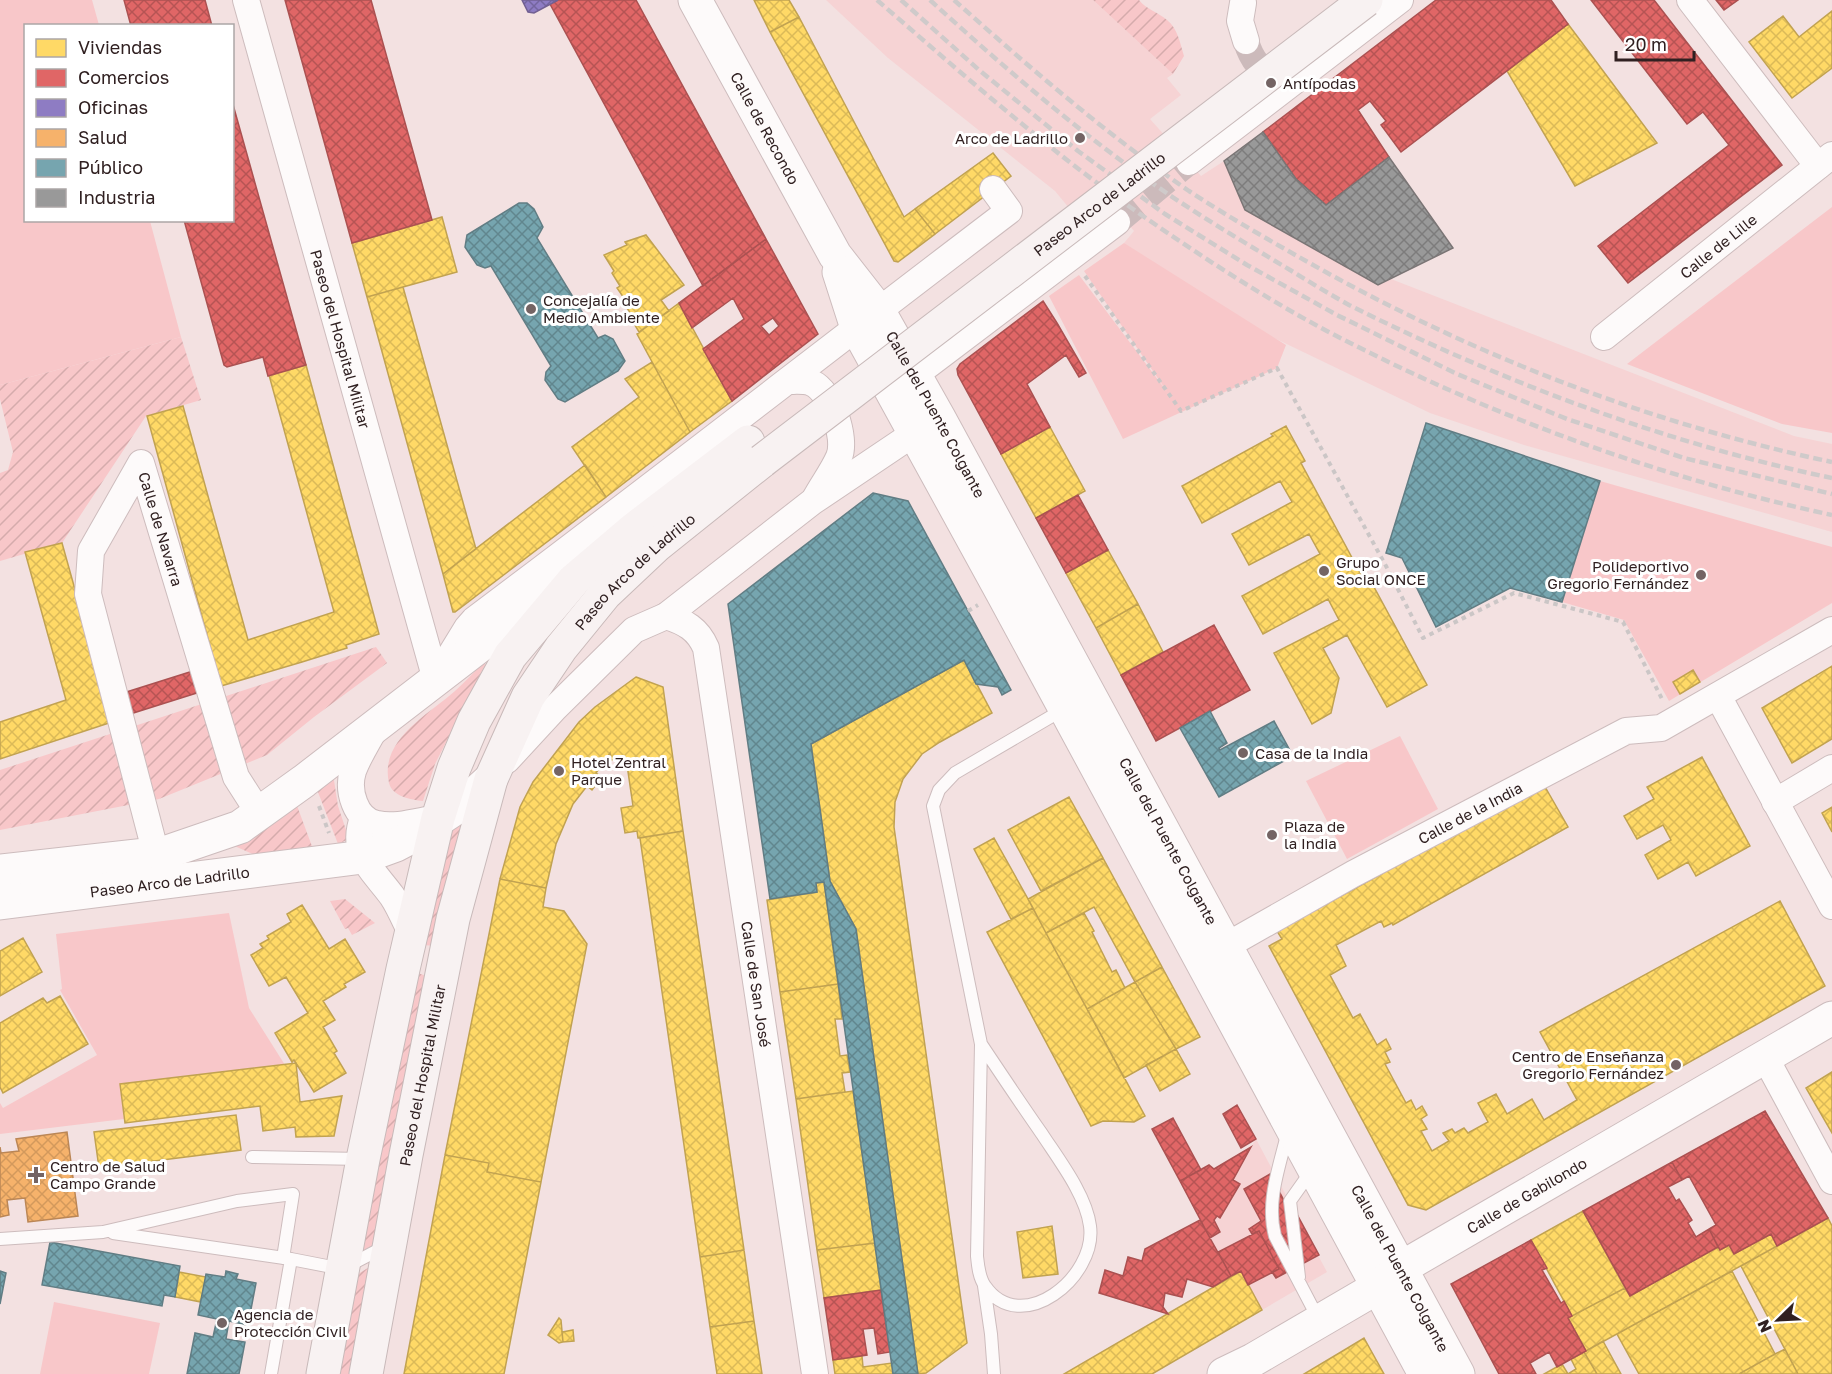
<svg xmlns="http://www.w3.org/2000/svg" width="1832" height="1374" viewBox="0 0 1832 1374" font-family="'Golos Text',sans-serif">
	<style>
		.built { fill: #f6d3d4 }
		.green { fill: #f8c7c9 }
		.garden { fill: url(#garden-furrows) }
		.homes { fill: url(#homes-cross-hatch); stroke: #c1a251; stroke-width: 1.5 }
		.shops { fill: url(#shops-cross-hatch); stroke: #ab5151; stroke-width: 1.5; fill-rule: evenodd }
		.offices { fill: url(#offices-cross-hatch); stroke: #726092; stroke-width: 1.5 }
		.health { fill: url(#health-cross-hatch); stroke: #bb8655; stroke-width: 1.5 }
		.public { fill: url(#public-cross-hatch); stroke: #617d84; stroke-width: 1.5 }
		.industry { fill: url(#industry-cross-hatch); stroke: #7a7575; stroke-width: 1.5 }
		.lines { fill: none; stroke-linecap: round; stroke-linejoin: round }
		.street-tunnel { stroke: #ccbabb; stroke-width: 26; stroke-dasharray: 26 13; stroke-linecap: butt }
		.lane-casing { stroke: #cdbcbd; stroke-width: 14 }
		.street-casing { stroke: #cdbcbd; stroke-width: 28 }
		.secondary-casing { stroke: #cdbcbd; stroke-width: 35 }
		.primary-casing { stroke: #c8b9b9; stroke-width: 35 }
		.path { stroke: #cbc6c6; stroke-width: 4; stroke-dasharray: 4.5 4.5; stroke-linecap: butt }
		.lane { stroke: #fdfafa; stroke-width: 12 }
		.street { stroke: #fdfafa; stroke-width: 26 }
		.secondary { stroke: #fdfafa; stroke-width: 33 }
		.primary { stroke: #f8f2f2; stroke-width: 33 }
		.rail { stroke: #cfcaca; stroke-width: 4.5; stroke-dasharray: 9 4.5; stroke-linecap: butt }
		.primary-bridge-casing { stroke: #c8b9b9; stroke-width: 35; stroke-linecap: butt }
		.primary-bridge { stroke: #f8f2f2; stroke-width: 33 }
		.poi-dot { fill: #746464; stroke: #fff; stroke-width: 2 }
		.labels { text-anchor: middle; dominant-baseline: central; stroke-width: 6; stroke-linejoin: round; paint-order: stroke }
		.poi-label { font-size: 15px; fill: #302021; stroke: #fff; text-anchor: start }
		.street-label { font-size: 15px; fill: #302021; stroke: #fff }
	</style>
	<defs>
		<pattern id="garden-furrows" width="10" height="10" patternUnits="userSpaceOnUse" patternTransform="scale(1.5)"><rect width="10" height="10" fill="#f8c7c9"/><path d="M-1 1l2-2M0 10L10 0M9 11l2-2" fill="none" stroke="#d5abac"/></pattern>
		<pattern id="homes-cross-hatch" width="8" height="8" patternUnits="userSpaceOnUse" patternTransform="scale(1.5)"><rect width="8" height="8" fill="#ffd966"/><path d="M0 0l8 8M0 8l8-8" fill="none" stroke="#dbba58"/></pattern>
		<pattern id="shops-cross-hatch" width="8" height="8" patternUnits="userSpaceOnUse" patternTransform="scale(1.5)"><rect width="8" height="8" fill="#e06666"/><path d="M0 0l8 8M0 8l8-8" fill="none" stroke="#b65454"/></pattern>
		<pattern id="offices-cross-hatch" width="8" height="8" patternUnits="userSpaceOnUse" patternTransform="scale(1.5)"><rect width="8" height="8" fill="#8e7cc3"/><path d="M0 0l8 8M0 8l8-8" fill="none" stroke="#74659e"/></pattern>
		<pattern id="health-cross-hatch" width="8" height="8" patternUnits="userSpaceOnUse" patternTransform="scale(1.5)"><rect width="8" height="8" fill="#f6b26b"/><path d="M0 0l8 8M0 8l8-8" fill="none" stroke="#d3995c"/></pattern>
		<pattern id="public-cross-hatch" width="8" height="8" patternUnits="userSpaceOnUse" patternTransform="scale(1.5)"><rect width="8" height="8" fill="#76a5af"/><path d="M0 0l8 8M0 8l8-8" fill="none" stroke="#61868e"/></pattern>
		<pattern id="industry-cross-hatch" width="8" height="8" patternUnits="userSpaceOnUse" patternTransform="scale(1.5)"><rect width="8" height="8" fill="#999"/><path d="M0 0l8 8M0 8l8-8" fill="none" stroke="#7d7c7c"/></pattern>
	</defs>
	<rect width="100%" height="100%" fill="#f3e1e1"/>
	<path class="built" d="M826,0H1093L1173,74L1167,78L1181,95L1150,119L1201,176L1224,161L1245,210L1378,285L1391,279L1794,436L1832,444V532L1524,445L1430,413L1166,286L1124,243L1134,231L1116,210L1088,231L1055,191L888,58Z
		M1256,1139L1327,1272L1262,1310L1240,1272L1231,1276L1180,1181L1209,1165L1214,1168L1251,1147Z"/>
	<path class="green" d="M0,0H92L99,25L26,26V220L150,221L181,337L0,385Z
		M1832,207V433L1782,424L1627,364Z
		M1124,243L1286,345L1277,368L1123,439L1049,296L1079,275L1168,393L1084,271Z
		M1600,481L1832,547V603L1669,701L1624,620L1562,602Z
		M1400,736L1438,809L1347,859L1306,781Z
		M229,913L249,1008L285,1065L120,1085L124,1119L0,1134V1103L3,1108L97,1055L60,990L62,989L56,934Z
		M54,1302L160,1323L149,1374H40Z"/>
	<path class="garden" d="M1093,0H1139C1147,10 1158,12 1167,20C1178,29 1180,43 1184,56L1173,74Z
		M181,337L201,400L146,416L62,543L0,561V473L8,470L13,452L0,399V385Z
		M376,647L387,663L314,717L267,755L159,799L0,830V770Z
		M485,661V665L435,764L423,801C411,800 392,796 389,783C379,740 428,715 455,691C466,681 475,671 485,661Z
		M333,774L338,806L349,839L338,844L316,787Z
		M296,803L313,849L257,856L230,844Z
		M463,823L437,946L422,945L443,835Z
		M345,899L375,923L352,935L348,928L345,929L330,901Z
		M415,972L429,977L381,1241L362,1251Z
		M376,1263L355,1374H339L358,1274Z"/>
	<path class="homes" d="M754,0H789L799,17L770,32Z
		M1832,11V68L1792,98L1749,42L1783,16L1799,37Z
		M799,17L904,217L915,209L935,234L898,262L894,261L770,32Z
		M1568,24L1657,143L1575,186L1507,71Z
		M993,153L1011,176L935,234L915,209Z
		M442,217L457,272L367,297L352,243Z
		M646,235L684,285L661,300L669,311L639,332L630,317L632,316L624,303L626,301L617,288L620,286L612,273L614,271L604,255L627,245L625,242Z
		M403,287L476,549L443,574L367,297Z
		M679,303L732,401L690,432L637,334Z
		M652,362L690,432L606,497L572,447L639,397L625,379Z
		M306,365L379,634L346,645L347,648L302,662L221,686L147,416L183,406L248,640L334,612L269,375Z
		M1286,426L1305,461L1301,463L1363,578L1368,576L1427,685L1387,707L1347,635L1323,648L1339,678L1331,713L1312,724L1274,653L1339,620L1328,599L1263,634L1242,596L1320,554L1309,534L1249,565L1232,534L1292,502L1280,481L1202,523L1182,486L1273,436L1271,434Z
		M1050,427L1085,491L1036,518L1001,454Z
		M585,465L606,497L455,612H453L443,574Z
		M62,543L112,722L0,759V722L66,700L25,552Z
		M1108,550L1138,604L1096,628L1066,573Z
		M1138,604L1163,652L1121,675L1096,628Z
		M964,660L992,713L940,742L922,754L903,779L895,802L894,827L967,1343L926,1373L918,1374L856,929L830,881L811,744Z
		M1832,666V739L1792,763L1762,708Z
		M1693,670L1700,682L1680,694L1673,682Z
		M636,677L663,687L683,831L638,838L637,831L625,833L621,808L633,806L626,758L611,760L610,753L596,773L602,777L592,790L587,786L573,804L556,844L546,888L500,879L520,807L533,782L579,722L595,707Z
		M1702,757L1750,846L1696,876L1688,862L1658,879L1645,855L1671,840L1663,825L1637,839L1624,816L1654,799L1647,787Z
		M1544,785L1568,827L1393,925L1392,923L1384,927L1381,921L1336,945L1346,966L1330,975L1353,1018L1360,1014L1377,1045L1386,1039L1391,1049L1385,1052L1390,1062L1385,1064L1406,1103L1411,1100L1416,1110L1422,1106L1427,1115L1421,1119L1427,1129L1421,1131L1432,1151L1449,1141L1443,1133L1452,1129L1455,1133L1464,1128L1468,1133L1488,1122L1478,1103L1496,1094L1507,1114L1532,1099L1544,1120L1577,1100L1540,1032L1780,901L1825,986L1426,1210L1408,1205L1269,946L1282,939L1277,931Z
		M1069,797L1103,858L1041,891L1008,830Z
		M1832,807V832L1822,813Z
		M683,831L744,1250L700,1257L640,838Z
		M994,838L1033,908L1011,919L974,849Z
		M1103,858L1162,967L1135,982L1094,907L1046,933L1028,899Z
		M500,879L546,888L543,907L564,911L587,944L541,1182L487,1172L489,1163L445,1155Z
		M824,882L838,984L780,992L767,900L817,892L816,883Z
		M302,905L329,949L345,939L365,972L344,984L346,987L323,1001L335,1020L323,1027L337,1051L334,1053L346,1073L314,1092L294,1060L292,1062L275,1033L308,1013L286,977L269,986L251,955L263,948L260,944L269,939L267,936L291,922L287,914Z
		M1033,908L1046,933L1145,1116L1134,1122L1103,1121L1091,1126L987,932Z
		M1084,913L1094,931L1092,932L1112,972L1116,970L1125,988L1087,1009L1046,933Z
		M23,938L42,972L0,996V951Z
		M1162,967L1200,1037L1176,1049L1135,982Z
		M1135,982L1176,1049L1124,1078L1087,1009Z
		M838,984L842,1019H835L840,1056L847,1055L850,1072L842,1073L845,1092L796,1099L780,992Z
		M60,996L88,1044L3,1093L0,1087V1023L43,998L47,1003Z
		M1176,1049L1190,1074L1160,1091L1146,1065Z
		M296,1063L300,1102L342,1096L334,1136L296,1137L295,1127L263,1131L260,1106L125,1123L120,1084Z
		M1832,1072V1133L1806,1088Z
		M853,1091L875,1243L817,1250L796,1099Z
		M236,1115L241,1150L99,1168L94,1132Z
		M445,1155L489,1163L487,1172L541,1182L504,1374H404Z
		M1583,1211L1625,1288L1572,1316L1531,1240Z
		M1828,1218L1832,1226V1374H1798L1741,1266Z
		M1052,1226L1058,1274L1023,1278L1017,1232Z
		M1771,1234L1777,1246L1586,1351L1568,1318L1625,1288L1630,1296L1718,1247L1720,1250L1729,1245L1734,1254Z
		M875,1243L881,1290L824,1298L817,1250Z
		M744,1250L754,1321L710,1327L700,1257Z
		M1241,1271L1262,1310L1152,1374H1064Z
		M1732,1271L1775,1354L1739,1374H1639L1617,1334Z
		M179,1272L206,1277L201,1302L175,1297Z
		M559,1318L561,1320L563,1342L559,1343L548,1335Z
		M754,1321L762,1374H717L710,1327Z
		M573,1330L574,1341L563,1342L562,1332Z
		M1364,1338L1384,1374H1304L1341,1352Z
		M1603,1341L1621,1374H1597L1584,1352Z
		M1785,1349L1798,1374H1739L1775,1354Z
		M1584,1352L1597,1374H1544L1562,1364L1568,1374L1576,1369L1571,1359Z
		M862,1356L863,1367L892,1363L893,1374H835L833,1360Z"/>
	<path class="shops" d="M124,0H205L212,26H131Z
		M285,0H371L432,220L352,243Z
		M558,0H636L766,239L703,286L550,4Z
		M1436,0H1551L1568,24L1401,152L1381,125L1386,121L1370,101L1358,110L1389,157L1326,205L1296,179L1263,132Z
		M1591,0H1654L1782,165L1628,283L1598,246L1729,145L1703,112L1687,124Z
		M1716,0H1738L1724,10Z
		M232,101L306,365L268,376L263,357L227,367L224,365L184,220H232Z
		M766,239L818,334L732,401L703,349L744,319L733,298L692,328L679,303ZM773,318L779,326L769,335L761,326Z
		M1043,301L1057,323L1086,373L1079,377L1066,355L1027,384L1050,427L1001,454L958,375L957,369L960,364Z
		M1078,495L1108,550L1066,573L1036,518Z
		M1214,625L1250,690L1156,741L1121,675Z
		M193,671L200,692L127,715L120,694Z
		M1237,1105L1256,1139L1241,1148L1223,1114Z
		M1765,1111L1828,1218L1777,1246L1771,1234L1734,1254L1729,1245L1720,1250L1709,1229L1716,1225L1689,1176L1682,1180L1672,1162Z
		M1173,1118L1201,1170L1180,1181L1152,1129Z
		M1251,1147L1233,1180L1240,1184L1220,1218L1217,1216L1214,1220L1220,1232L1210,1238L1180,1181L1209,1165L1214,1169Z
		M1672,1162L1682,1180L1668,1187L1676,1201L1679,1199L1692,1220L1688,1223L1696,1237L1709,1229L1718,1247L1630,1296L1583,1211Z
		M1270,1174L1288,1208L1292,1205L1319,1255L1276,1278L1272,1272L1279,1269L1259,1231L1252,1234L1249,1229L1261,1221L1244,1189Z
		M1200,1220L1231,1276L1213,1287L1187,1279L1182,1297L1165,1293L1163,1307L1168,1314L1099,1293L1105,1270L1123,1276L1128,1257L1142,1261L1145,1249Z
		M1259,1231L1279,1269L1248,1285L1241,1271L1231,1276L1218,1252Z
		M1531,1240L1547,1268L1542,1270L1561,1303L1564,1301L1572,1316L1568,1318L1586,1351L1557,1367L1549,1352L1530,1363L1536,1374H1499L1451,1284Z
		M881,1290L890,1352L878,1354L874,1328L863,1329L867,1355L833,1360L824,1298Z"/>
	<path class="offices" d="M522,0H558L534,13L528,12Z"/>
	<path class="health" d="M67,1132L78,1216L28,1222L25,1198L7,1200L9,1215L0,1217V1147L1,1153L19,1151L16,1139Z"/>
	<path class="public" d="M519,203H527L534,209L543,227L537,238L598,338L605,335L613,339L625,361L618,371L565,402L558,399L545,380L546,372L551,366L491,266L485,268L477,265L465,247L467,235Z
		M1426,423L1600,481L1562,602L1510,588L1436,627L1402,558L1386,553Z
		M873,493L908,501L1011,690L1002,695L998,687L976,684L964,660L811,744L830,881L856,929L918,1374H893L824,882L816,883L817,892L770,899L728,604Z
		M1210,711L1227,743L1219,748L1220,750L1274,721L1293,756L1219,797L1180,728Z
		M50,1242L180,1266L175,1297L164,1295L162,1306L42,1285Z
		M0,1271L6,1273L0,1304Z
		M226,1271L238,1274L236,1279L256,1283L248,1325L229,1321L226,1339L245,1342L239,1374H187L195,1333L213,1337L217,1319L198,1315L206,1274L225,1277Z"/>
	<path class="industry" d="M1263,132L1296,179L1326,205L1389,157L1453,248L1378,285L1245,210L1224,161Z"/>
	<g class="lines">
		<path class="street-tunnel" d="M1246,41C1252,62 1264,77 1287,77
			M1117,222L1189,162"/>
		<defs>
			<path id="lane" d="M981,1044C1001,1074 1021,1104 1042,1134C1059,1160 1086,1195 1090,1226C1097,1277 1021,1338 985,1286C979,1278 978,1266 977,1256L981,1044L933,806L939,790L955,773L1064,709
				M1287,1135C1279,1168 1266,1202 1275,1236L1319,1320
				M252,1157L362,1159
				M113,1233L291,1259L342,1269L384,1247
				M0,1239L103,1232L237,1201L293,1194L283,1258
				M1299,1277L1290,1201L1312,1170
				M984,1286L991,1334L994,1374
				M271,1374L291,1259"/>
			<g id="street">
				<path id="s1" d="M246,0L436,680"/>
				<path d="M1690,0L1818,166"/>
				<path d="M1243,3L1240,21L1246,41"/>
				<path d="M1189,162L1400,0"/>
				<path id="s2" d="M1604,337L1832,155"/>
				<path d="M915,375L1117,222"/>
				<path d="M789,381C796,381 805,380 812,383C831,391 847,438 839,457C833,471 823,484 816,497"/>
				<path id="s3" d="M666,616C685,622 698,629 706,648L815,1374"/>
				<path d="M440,672L467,628L474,620C654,485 830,347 1009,211L993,189"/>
				<path d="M1718,696L1832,906"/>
				<path d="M374,730C367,743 358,757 353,771C347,790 355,820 377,824C394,828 415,822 432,819"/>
				<path d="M507,760L555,708L634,630L666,616L812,502L928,424"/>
				<path d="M1775,802L1832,768"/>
				<path d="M363,818C350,854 373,870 392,896C400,908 405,921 411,933"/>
				<path id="s4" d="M156,854L88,594L91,551L141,463L236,777L259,813"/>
				<path id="s5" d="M1226,946L1353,874L1626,731L1661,728L1832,630"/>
				<path d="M1765,1057L1832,1181"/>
			</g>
			<g id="secondary">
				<path id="s6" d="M695,0L835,255L878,310L939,418L1458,1374"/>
				<path d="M839,272L857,328L1002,592L1425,1374"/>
				<path d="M0,871L164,853L240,827L304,781L521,614L565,586"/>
				<path id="s7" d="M0,903L363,857L396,845L415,835L468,800L491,779"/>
				<path id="s8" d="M1224,1374L1253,1360L1378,1287L1401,1268L1832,1018"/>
			</g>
			<g id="primary">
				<path d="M323,1374L363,1159L403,969L438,818L454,768L474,721L510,656L574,580L634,529L748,442"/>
				<path id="s9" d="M366,1374L406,1155L453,919L491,779L528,697L561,648L605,594L657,545L762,461"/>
			</g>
		</defs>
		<use href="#lane" class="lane-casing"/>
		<use href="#street" class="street-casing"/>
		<use href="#secondary" class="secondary-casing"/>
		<use href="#primary" class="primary-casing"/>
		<path class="path" d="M1085,276L1181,411L1277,368L1386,566L1423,638L1514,593L1623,622L1662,699
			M968,611L978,605
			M319,806L329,833"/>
		<use href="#lane" class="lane"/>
		<use href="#street" class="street"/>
		<use href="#secondary" class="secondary"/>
		<use href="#primary" class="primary"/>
		<path class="rail" d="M877,0C967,78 1057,158 1156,225C1210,262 1267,299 1325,330C1485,414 1656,477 1832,515
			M901,0L979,70L1078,151L1165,214L1247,265L1337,315L1457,374L1567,419L1684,458L1832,494
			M930,0C1009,72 1091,143 1180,202C1218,227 1257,250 1295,273C1313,284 1331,295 1349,305C1503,382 1664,443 1832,478
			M954,0C1029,67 1106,134 1189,191C1227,216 1267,239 1306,261C1470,354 1647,423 1832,462"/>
		<defs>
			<g id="primary-bridge">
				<path id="s10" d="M762,461L1366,0"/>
			</g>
		</defs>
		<use href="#primary-bridge" class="primary-bridge-casing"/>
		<use href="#primary-bridge" class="primary-bridge"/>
	</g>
	<g class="poi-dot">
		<circle cx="1271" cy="83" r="6"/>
		<circle cx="1080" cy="138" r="6"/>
		<circle cx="531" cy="309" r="6"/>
		<circle cx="1324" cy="571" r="6"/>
		<circle cx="1701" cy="575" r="6"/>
		<circle cx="1243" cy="753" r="6"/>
		<circle cx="559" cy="771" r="6"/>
		<circle cx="1272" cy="835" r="6"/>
		<circle cx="1676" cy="1065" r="6"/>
		<path d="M33 1166h6v6h6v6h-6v6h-6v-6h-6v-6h6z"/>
		<circle cx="222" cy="1323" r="6"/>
	</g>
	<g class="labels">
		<g class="poi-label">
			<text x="1283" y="83">Antípodas</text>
			<text x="1068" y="138" text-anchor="end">Arco de Ladrillo</text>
			<text x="543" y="300">Concejalía de<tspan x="543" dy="17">Medio Ambiente</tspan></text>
			<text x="1336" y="562">Grupo<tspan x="1336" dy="17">Social ONCE</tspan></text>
			<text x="1689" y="566" text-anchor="end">Polideportivo<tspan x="1689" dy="17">Gregorio Fernández</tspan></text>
			<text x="1255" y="753">Casa de la India</text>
			<text x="571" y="762">Hotel Zentral<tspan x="571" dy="17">Parque</tspan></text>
			<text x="1284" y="826">Plaza de<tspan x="1284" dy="17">la India</tspan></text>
			<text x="1664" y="1056" text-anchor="end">Centro de Enseñanza<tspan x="1664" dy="17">Gregorio Fernández</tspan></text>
			<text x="50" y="1166">Centro de Salud<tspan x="50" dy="17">Campo Grande</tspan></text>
			<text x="234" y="1314">Agencia de<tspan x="234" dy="17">Protección Civil</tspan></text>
		</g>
		<g class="street-label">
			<text stroke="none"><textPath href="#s6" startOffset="146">Calle de Recondo</textPath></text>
			<text stroke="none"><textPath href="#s10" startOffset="424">Paseo Arco de Ladrillo</textPath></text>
			<text stroke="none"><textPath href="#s2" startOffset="146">Calle de Lille</textPath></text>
			<text stroke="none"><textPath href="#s1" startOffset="352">Paseo del Hospital Militar</textPath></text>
			<text stroke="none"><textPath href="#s6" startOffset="480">Calle del Puente Colgante</textPath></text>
			<text stroke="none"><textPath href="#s4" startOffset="482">Calle de Navarra</textPath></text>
			<text stroke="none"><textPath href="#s9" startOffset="864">Paseo Arco de Ladrillo</textPath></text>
			<text stroke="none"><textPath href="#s5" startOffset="278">Calle de la India</textPath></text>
			<text stroke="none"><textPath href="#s6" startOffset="966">Calle del Puente Colgante</textPath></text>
			<text stroke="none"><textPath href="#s7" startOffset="171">Paseo Arco de Ladrillo</textPath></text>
			<text stroke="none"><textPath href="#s3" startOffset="393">Calle de San José</textPath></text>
			<text stroke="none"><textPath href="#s9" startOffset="304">Paseo del Hospital Militar</textPath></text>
			<text stroke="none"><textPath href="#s8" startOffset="352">Calle de Gabilondo</textPath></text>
			<text stroke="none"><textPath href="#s6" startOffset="1452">Calle del Puente Colgante</textPath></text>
		</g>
	</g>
	<rect x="24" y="24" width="210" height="198" fill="#ffffff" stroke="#aca6a6" stroke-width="1.5"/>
	<rect x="36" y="39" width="30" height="18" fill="#ffd966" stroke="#aca6a6" stroke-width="1.5"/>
	<text x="78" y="54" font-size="18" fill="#302021">Viviendas</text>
	<rect x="36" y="69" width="30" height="18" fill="#e06666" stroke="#aca6a6" stroke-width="1.5"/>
	<text x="78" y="84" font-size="18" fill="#302021">Comercios</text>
	<rect x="36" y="99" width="30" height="18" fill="#8e7cc3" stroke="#aca6a6" stroke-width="1.5"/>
	<text x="78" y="114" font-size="18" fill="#302021">Oficinas</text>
	<rect x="36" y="129" width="30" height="18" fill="#f6b26b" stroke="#aca6a6" stroke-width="1.5"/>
	<text x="78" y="144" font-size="18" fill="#302021">Salud</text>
	<rect x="36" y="159" width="30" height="18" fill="#76a5af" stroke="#aca6a6" stroke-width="1.5"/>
	<text x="78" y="174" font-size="18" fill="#302021">Público</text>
	<rect x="36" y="189" width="30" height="18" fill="#999999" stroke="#aca6a6" stroke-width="1.5"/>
	<text x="78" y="204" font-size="18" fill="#302021">Industria</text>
	<g transform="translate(1778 1320) rotate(246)" stroke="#ffffff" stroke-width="4.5" paint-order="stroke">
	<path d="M0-4.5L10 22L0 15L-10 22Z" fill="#302021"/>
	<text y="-9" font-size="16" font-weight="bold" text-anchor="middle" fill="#302021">N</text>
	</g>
	<path d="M1616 51v9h78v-9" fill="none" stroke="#302021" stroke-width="3"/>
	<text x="1625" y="51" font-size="18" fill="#302021" stroke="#ffffff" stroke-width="4.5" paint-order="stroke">20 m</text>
</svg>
